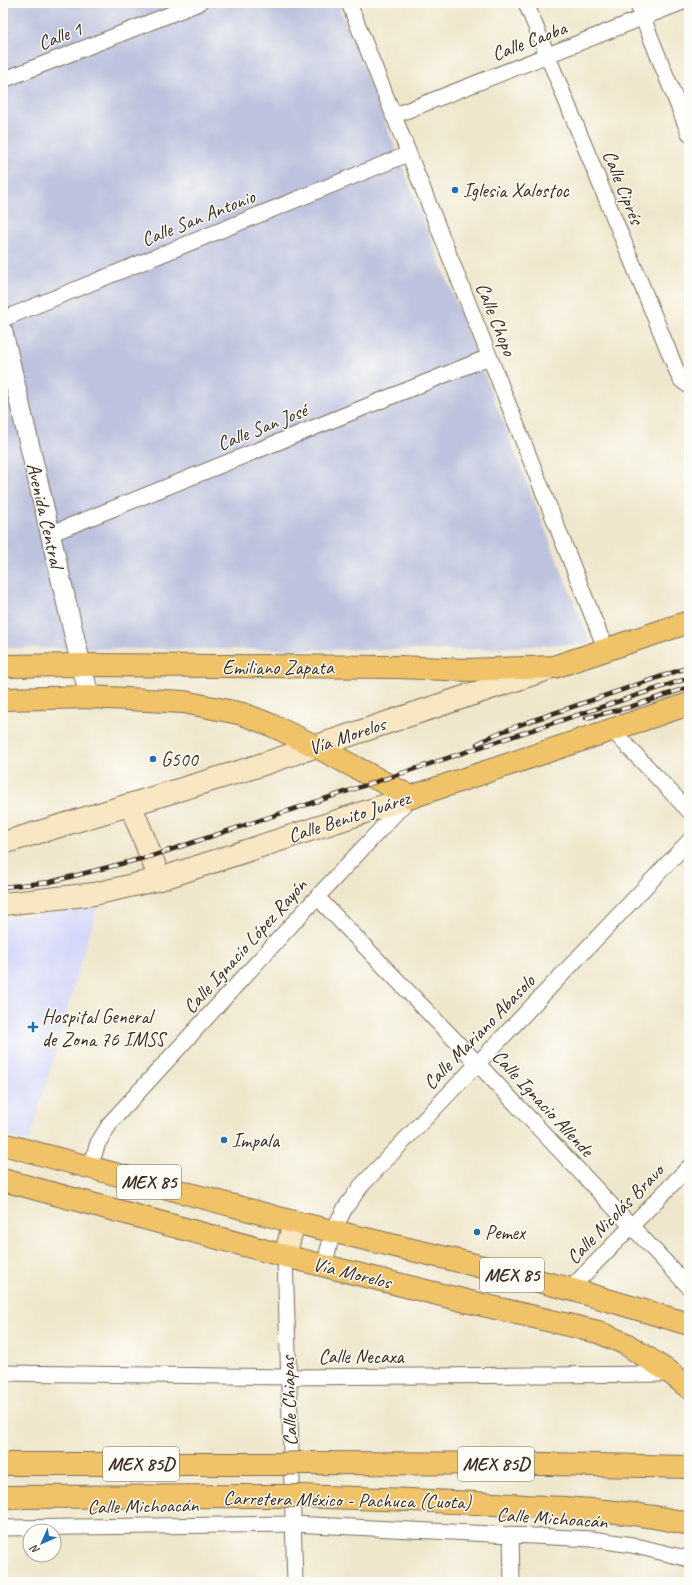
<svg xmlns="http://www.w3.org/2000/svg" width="692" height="1585" viewBox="0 0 692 1585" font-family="Caveat,sans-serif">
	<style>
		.built { fill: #d5d8f9 }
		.industrial { fill: #bdc3de }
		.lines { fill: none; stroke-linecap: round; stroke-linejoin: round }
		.minor-casing { stroke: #7a6c5b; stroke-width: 17 }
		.tertiary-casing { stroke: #7a6c5b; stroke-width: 21 }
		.secondary-casing { stroke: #7a6c5b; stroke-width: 24 }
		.primary-casing { stroke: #7a6c5b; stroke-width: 24 }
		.motorway-casing { stroke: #7a6c5b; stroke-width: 24 }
		.minor { stroke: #fff; stroke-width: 15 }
		.tertiary { stroke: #fff; stroke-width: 19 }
		.secondary { stroke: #f9e7c3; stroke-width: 22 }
		.primary { stroke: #f1c369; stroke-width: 22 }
		.motorway { stroke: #f1c369; stroke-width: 22 }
		.rail-casing { stroke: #3b2a1e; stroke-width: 4.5 }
		.rail { stroke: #fdfcf7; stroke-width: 3; stroke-dasharray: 9; stroke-linecap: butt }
		.motorway-bridge-casing { stroke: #7a6c5b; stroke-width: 24; stroke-linecap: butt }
		.motorway-bridge { stroke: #f1c369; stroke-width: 22 }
		.poi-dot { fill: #1f6fb2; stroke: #fdfcf7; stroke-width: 1.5 }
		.labels { text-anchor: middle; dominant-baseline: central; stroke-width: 3; stroke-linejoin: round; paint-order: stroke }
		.shield { fill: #fdfcf7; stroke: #75695f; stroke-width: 1 }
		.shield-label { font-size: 19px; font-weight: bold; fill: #3b2a1e }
		.street-label { font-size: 20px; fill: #3b2a1e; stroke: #fdfcf7 }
		.poi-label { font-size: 20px; fill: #3b2a1e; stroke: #fdfcf7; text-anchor: start }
	</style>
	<rect width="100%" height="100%" fill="#fdfcf7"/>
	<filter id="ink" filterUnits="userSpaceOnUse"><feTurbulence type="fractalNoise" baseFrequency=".025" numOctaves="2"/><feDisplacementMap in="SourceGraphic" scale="8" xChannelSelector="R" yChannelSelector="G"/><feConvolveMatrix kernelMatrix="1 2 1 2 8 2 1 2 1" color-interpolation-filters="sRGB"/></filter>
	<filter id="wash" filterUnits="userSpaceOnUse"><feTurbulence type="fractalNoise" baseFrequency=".012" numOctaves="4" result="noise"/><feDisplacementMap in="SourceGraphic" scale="16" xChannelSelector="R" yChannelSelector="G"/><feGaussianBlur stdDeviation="0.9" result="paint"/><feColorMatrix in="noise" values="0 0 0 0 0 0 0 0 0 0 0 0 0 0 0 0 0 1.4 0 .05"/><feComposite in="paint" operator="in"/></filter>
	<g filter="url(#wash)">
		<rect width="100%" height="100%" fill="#efe7cc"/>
		<path class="built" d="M97,907L29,1142L3,1135V918Z"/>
		<path class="industrial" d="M3,3H338L590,643L462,650L3,648Z"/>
	</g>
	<g filter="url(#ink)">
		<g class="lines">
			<defs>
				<path id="minor" d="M349,3L606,650
					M526,3L678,374L681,380L689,386
					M637,3L689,133
					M3,80L199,3
					M393,116L680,3
					M3,319L408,154
					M50,534L489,357
					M612,730L689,811
					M317,897L477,1063L689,1287
					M90,1167L98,1143L111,1122L317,897L409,799
					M285,1256L295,1582
					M324,1266L333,1231L345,1208L361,1186L689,841
					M570,1289L689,1167
					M3,1373L288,1377L672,1374
					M3,1528L293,1524L592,1539L632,1545L689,1559
					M511,1534L512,1582"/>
				<path id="tertiary" d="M3,332L81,665L90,697"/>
				<path id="secondary" d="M131,806L160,879
					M3,843L248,769L545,670
					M3,904L94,894L160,879L411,797
					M285,1256L294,1222"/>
				<path id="primary" d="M3,666L81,665L399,667L468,670L554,667L689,622
					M3,699L90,697L184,702L243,714L271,725L317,747L411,797L689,704
					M3,1144L294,1222L463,1262L570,1289L689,1324
					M3,1180L285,1256L466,1301L598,1332L626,1344L672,1374L689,1388"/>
				<path id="motorway" d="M302,1463L548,1464L689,1467
					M3,1464H279
					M302,1496C377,1499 451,1501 526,1506C580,1509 636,1511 689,1524
					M3,1497L278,1496"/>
			</defs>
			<use href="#minor" class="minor-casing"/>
			<use href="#tertiary" class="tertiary-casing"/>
			<use href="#secondary" class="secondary-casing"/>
			<use href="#primary" class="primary-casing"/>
			<use href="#motorway" class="motorway-casing"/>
			<use href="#minor" class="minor"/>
			<use href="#tertiary" class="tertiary"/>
			<use href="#secondary" class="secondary"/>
			<use href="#primary" class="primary"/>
			<use href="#motorway" class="motorway"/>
			<defs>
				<path id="rail" d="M586,718L630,707L689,687
					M477,744L496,734L528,722L689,667
					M3,887L50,882L152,856L689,678"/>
			</defs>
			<use href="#rail" class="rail-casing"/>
			<use href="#rail" class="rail"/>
			<defs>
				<path id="motorway-bridge" d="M279,1464L302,1463
					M278,1496H302"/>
			</defs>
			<use href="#motorway-bridge" class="motorway-bridge-casing"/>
			<use href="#motorway-bridge" class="motorway-bridge"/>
		</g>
	</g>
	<g class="poi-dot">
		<circle cx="455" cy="190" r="4"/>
		<circle cx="153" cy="759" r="4"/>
		<path d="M31 1021h4v4h4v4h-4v4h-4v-4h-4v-4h4z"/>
		<circle cx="224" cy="1140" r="4"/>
		<circle cx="477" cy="1232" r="4"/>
	</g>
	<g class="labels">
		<g class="shield">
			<rect x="117" y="1165" width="64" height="34" rx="3"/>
			<rect x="480" y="1258" width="64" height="34" rx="3"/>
			<rect x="103" y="1447" width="76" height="34" rx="3"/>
			<rect x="458" y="1447" width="76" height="34" rx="3"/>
		</g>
		<g class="shield-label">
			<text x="149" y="1182">MEX 85</text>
			<text x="512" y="1275">MEX 85</text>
			<text x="141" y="1464">MEX 85D</text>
			<text x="496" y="1464">MEX 85D</text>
		</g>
		<g class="street-label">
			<text transform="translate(60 36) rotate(-21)">Calle 1</text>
			<text transform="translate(529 41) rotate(-21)">Calle Caoba</text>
			<text transform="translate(623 187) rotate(68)">Calle Ciprés</text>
			<text transform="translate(198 218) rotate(-22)">Calle San Antonio</text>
			<text transform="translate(496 319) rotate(68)">Calle Chopo</text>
			<text transform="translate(262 427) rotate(-22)">Calle San José</text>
			<text transform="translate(45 515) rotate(77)">Avenida Central</text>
			<text x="278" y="667">Emiliano Zapata</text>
			<text transform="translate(347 736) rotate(-19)">Vía Morelos</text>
			<text transform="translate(349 817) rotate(-18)">Calle Benito Juárez</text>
			<text transform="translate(245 946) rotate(-48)">Calle Ignacio López Rayón</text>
			<text transform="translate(479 1032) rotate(-46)">Calle Mariano Abasolo</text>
			<text transform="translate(543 1103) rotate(47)">Calle Ignacio Allende</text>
			<text transform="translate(615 1214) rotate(-46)">Calle Nicolás Bravo</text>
			<text transform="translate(352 1273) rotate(14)">Vía Morelos</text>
			<text x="361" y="1356">Calle Necaxa</text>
			<text transform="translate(289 1401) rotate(-92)">Calle Chiapas</text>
			<text transform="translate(347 1500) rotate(1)">Carretera México - Pachuca (Cuota)</text>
			<text transform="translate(143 1506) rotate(-1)">Calle Michoacán</text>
			<text transform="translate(552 1518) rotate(4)">Calle Michoacán</text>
		</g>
		<g class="poi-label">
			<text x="463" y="190">Iglesia Xalostoc</text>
			<text x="161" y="759">G500</text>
			<text x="42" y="1016">Hospital General<tspan x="42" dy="23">de Zona 76 IMSS</tspan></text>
			<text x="232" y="1140">Impala</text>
			<text x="485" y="1232">Pemex</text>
		</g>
	</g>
	<rect width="692" height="1585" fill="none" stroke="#fdfcf7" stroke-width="16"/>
	<g transform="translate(42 1543) rotate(225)"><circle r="19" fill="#fdfcf7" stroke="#afa8a0"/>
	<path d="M0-3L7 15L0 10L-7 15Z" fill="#1f6fb2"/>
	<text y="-6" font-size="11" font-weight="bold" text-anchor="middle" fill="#3b2a1e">N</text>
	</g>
</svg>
